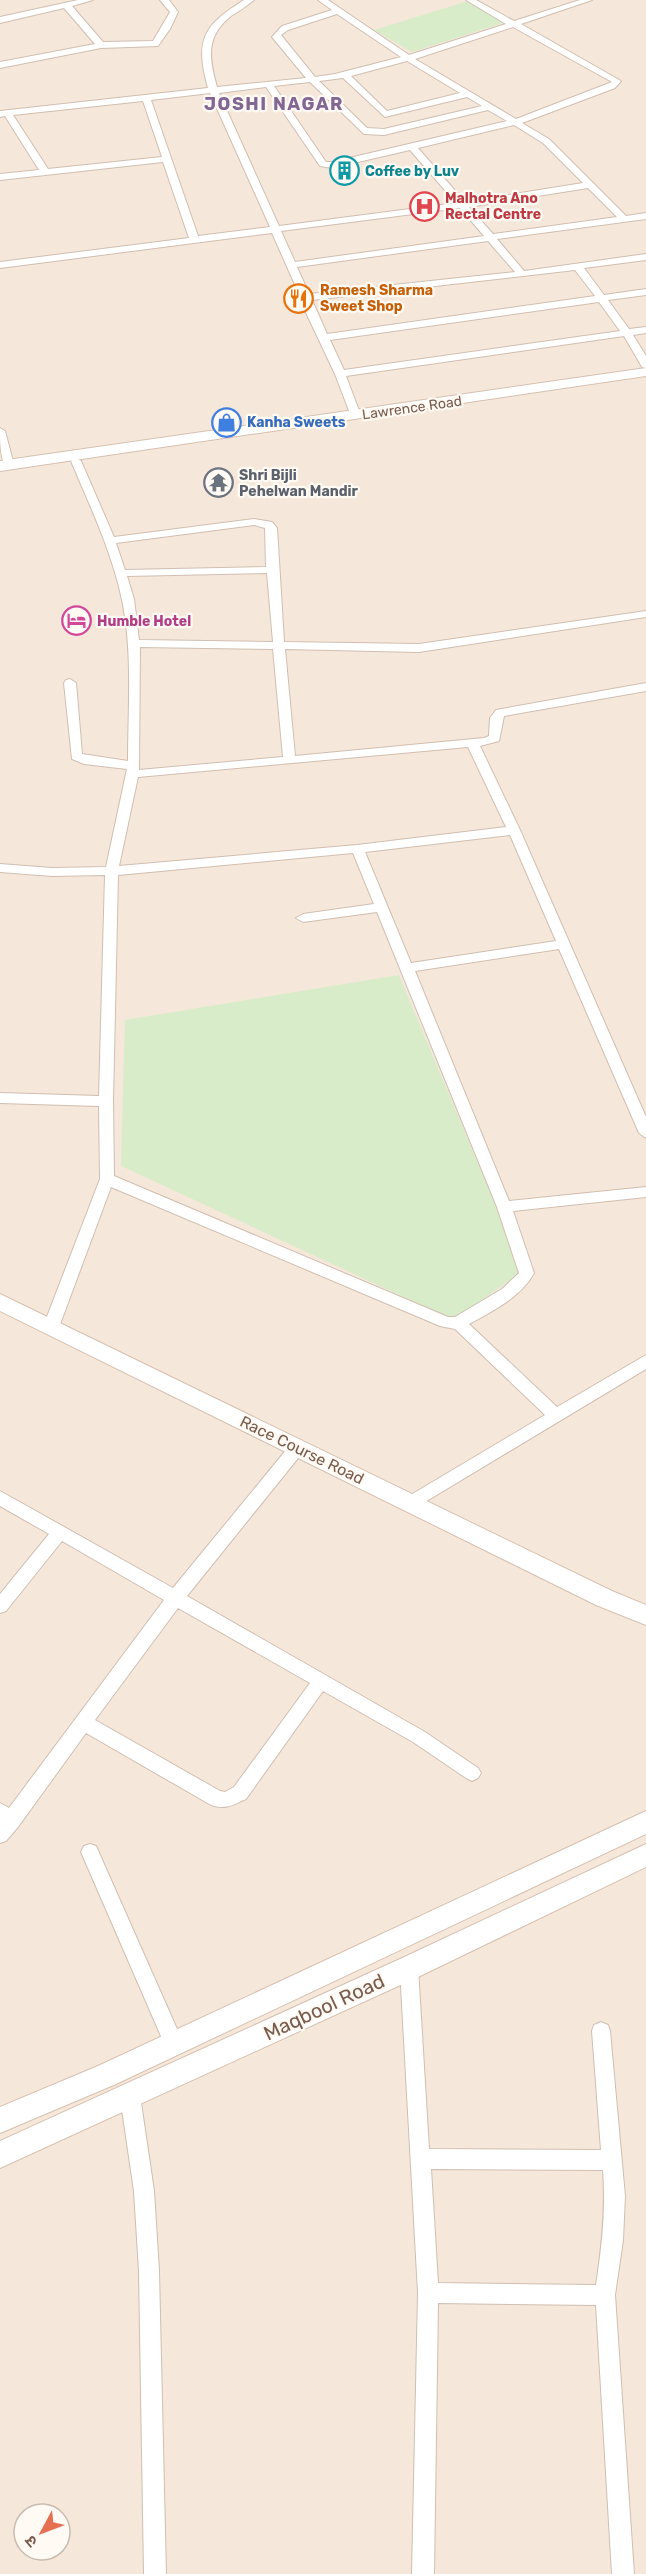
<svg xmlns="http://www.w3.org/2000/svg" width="646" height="2574" viewBox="0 0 646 2574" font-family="Rubik,'Noto Sans Devanagari',sans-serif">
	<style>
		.residential { fill: #f5e8da; fill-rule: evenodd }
		.green { fill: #d8ecc9 }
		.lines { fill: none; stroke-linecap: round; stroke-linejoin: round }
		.street-casing { stroke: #d1beb0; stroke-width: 2 }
		.secondary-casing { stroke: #d6c0b0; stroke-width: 2 }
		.street { fill: #fff; fill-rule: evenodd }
		.secondary { fill: #fff; fill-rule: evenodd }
		.labels { text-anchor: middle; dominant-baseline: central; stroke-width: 4.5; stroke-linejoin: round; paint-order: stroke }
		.far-culture-label { font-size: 14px; font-weight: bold; fill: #0d838f; stroke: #fffaf3; text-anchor: start }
		.far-health-label { font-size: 14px; font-weight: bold; fill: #be3a42; stroke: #fffaf3; text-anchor: start }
		.far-food-label { font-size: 14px; font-weight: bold; fill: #c56008; stroke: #fffaf3; text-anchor: start }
		.far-street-label { font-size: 14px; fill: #7a5c4d; stroke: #fffaf3 }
		.far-shop-label { font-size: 14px; font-weight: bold; fill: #366cbe; stroke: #fffaf3; text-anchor: start }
		.far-worship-label { font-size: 14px; font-weight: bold; fill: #5b616d; stroke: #fffaf3; text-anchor: start }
		.far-hotel-label { font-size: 14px; font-weight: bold; fill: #b23c85; stroke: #fffaf3; text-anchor: start }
		.street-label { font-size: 16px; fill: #7a5c4d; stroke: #fffaf3 }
		.far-district-label { font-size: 18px; font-weight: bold; letter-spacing: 1.5px; fill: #846695; stroke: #fffaf3 }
		.near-street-label { font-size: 20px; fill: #7a5c4d; stroke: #fffaf3 }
	</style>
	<rect width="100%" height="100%" fill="#fdf6ec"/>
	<path class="residential" d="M0,0H646V2574H0ZM24,2514H60V2550H24Z"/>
	<path class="green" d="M468,1L506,22L412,52L374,30Z
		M399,975L523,1271L453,1320L121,1166L125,1020Z"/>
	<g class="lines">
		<defs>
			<path id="street" d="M78,0H93L72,6L103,42L153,41L170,12L160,0H169L178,12L170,29L158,46L101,48L0,68V62L95,44L64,8L0,23V17Z
				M244,0H254C247,6 239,11 231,16C205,37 209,58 217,87L306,78L272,37L282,26L332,10L318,0H328L409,55L506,24L466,0H476L514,21L580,0H592L521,24L621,81L615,88L522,123L549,139L626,216L646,213V219L497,239L524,271L646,254V260L584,268L604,295L646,289V295L608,300L629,329L646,327V333L633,335L646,356V368L642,367L624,336L346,376L361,416L356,419L351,416L335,374L299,298L300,296L272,233L0,268V262L189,238L163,162L0,180V174L39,170L5,116L0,117V111L208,88C195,41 202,26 244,0ZM337,14L401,57L335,74L315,77L281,35L288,30ZM513,27L612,82L516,119L415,59ZM407,61L460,93L387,111L351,76ZM343,78L385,117L467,97L482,106L384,129L367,128L319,81ZM310,82L364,134L384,135L488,110L507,121L332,162H326L274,86ZM266,87L320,166L332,168L410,150L456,203L279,226L219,93ZM210,93L270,227L198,236L151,100ZM143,101L162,157L48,169L13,115ZM514,125L543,143L583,183L465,202L418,148ZM588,188L617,217L493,234L469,207ZM460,208L484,236L295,262L281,231ZM488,241L515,272L309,294L297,267ZM575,270L595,296L327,334L312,300ZM599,302L620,331L344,370L330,340Z
				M0,428L5,431L14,465L13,467H5C0,454 0,442 0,428Z
				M76,458L81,461L114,537L254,519L272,522L277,528L284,642L419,644L646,611V617L419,652L285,649L295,756L484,738L489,736L490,718L496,710L646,683V691L504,716L499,741L480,746L520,830L646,1117V1138L639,1133L559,949L415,971L509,1201L646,1187V1197L513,1211L534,1273C521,1297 493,1311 469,1324L557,1407L646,1355V1369L410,1511L404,1509L402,1504L404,1499L545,1415L455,1329L440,1326L111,1187L59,1327L56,1331H46L43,1327L100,1179L99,1106L0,1103V1093L99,1096L105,875L52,876L0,872V864L52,868L106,867L127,769L84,764L72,759L64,683L66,680L70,679L76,683L82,754L128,761C128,708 133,652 122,600C112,552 90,506 71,461ZM254,525L265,528L266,567L125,570L116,543ZM267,573L273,642L139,640L134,599L127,576ZM140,647L273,649L283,757L139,770ZM468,747L506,827L357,845L119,866L138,777ZM510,835L556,941L411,963L365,852ZM353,853L374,904L303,914L296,918L303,922L377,912L497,1207L519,1273L502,1289L455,1317H448L114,1176L113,1101L118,875Z
				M297,1442L303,1444L305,1448L303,1452L187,1596L425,1732L478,1768L481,1773L478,1778L472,1781L466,1778L413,1742L323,1691L246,1799C233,1805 225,1810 211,1805L86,1733L18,1827L6,1841L0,1843V1803L9,1808L164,1600L62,1541L6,1611L0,1613V1594L49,1534L0,1506V1491L173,1588L291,1444ZM178,1608L310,1683L234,1787L225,1792L220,1791L95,1720Z
				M90,1844L96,1846L181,2038L183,2044L181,2050L174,2053L167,2050L81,1852L84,1846Z
				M409,1959L416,1962L418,1968L429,2149L601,2150L592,2031L594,2025L601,2022L608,2025L610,2031L625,2196L623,2240L615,2295L634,2574H612L596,2305L438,2303L434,2574H412L418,2293L400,1968L402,1962ZM431,2169L603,2170C606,2209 602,2246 596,2285L438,2283Z
				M130,2087L137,2089L140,2096L154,2191L159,2271L166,2574H144L139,2271L134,2191L120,2096L123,2089Z"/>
			<path id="secondary" d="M646,368V376L0,471V461Z
				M0,1294L612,1591L646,1605V1625L596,1605L0,1311Z
				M646,1811V1834L116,2084L0,2133V2107L98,2066Z
				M646,1844V1867L418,1977L0,2168V2141L400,1959Z"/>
		</defs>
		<use href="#street" class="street-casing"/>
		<use href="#secondary" class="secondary-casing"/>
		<use href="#street" class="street"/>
		<use href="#secondary" class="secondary"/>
	</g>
	<defs>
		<symbol id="building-ring" viewBox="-11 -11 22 22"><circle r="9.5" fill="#fffaf3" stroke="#0f9aa8" stroke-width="1.5"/><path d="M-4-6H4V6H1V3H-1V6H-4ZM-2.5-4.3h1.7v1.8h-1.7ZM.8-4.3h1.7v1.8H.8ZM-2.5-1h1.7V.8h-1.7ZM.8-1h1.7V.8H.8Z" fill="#0f9aa8"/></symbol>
		<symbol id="hospital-ring" viewBox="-11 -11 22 22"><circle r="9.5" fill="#fffaf3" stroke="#e0444e" stroke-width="1.5"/><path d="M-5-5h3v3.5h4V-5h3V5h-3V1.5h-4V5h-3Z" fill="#e0444e"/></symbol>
		<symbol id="restaurant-ring" viewBox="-11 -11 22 22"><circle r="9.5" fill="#fffaf3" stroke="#e8710a" stroke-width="1.5"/><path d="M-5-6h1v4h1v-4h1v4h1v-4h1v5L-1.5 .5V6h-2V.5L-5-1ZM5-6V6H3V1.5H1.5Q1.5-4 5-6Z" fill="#e8710a"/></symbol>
		<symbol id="shop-ring" viewBox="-11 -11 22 22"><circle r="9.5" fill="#fffaf3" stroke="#3f7fe0" stroke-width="1.5"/><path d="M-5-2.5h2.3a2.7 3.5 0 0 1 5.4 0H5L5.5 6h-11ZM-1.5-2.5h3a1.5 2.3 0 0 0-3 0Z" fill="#3f7fe0"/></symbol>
		<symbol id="temple-ring" viewBox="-11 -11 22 22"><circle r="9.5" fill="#fffaf3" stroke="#6b7280" stroke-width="1.5"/><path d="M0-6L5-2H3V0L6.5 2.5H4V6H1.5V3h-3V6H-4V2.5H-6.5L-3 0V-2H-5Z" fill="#6b7280"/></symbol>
		<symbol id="hotel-ring" viewBox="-11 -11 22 22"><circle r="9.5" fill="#fffaf3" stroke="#d1479c" stroke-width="1.5"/><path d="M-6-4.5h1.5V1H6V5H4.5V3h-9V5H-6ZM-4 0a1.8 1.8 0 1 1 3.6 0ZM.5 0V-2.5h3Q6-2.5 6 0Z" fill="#d1479c"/></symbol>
	</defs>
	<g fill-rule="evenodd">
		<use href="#building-ring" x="328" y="154" width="33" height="33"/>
		<use href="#hospital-ring" x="408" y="190" width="33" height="33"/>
		<use href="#restaurant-ring" x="282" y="282" width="33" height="33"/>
		<use href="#shop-ring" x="210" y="406" width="33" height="33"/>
		<use href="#temple-ring" x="202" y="466" width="33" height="33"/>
		<use href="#hotel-ring" x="60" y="604" width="33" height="33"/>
	</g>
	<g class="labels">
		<g class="far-culture-label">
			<text x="365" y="171">Coffee by Luv</text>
		</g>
		<g class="far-health-label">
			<text x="445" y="198">Malhotra Ano<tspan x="445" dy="16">Rectal Centre</tspan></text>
		</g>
		<g class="far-food-label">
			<text x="320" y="290">Ramesh Sharma<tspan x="320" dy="16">Sweet Shop</tspan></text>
		</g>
		<g class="far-street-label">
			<text transform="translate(412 408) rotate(-8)">Lawrence Road</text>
		</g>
		<g class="far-shop-label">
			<text x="247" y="422">Kanha Sweets</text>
		</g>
		<g class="far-worship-label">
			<text x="239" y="475">Shri Bijli<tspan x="239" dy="16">Pehelwan Mandir</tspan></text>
		</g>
		<g class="far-hotel-label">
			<text x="97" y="621">Humble Hotel</text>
		</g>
		<g class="street-label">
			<text transform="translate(302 1450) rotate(26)">Race Course Road</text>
		</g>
		<g class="far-district-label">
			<text x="274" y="104">JOSHI NAGAR</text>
		</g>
		<g class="near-street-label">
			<text transform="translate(324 2007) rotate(-25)">Maqbool Road</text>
		</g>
	</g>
	<g transform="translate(42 2532) rotate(229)"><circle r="28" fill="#fffaf3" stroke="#cabbb1" stroke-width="1.5"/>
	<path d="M0-4.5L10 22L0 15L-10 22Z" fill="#e76f51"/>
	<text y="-9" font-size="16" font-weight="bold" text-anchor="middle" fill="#7a5c4d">उ</text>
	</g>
</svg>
